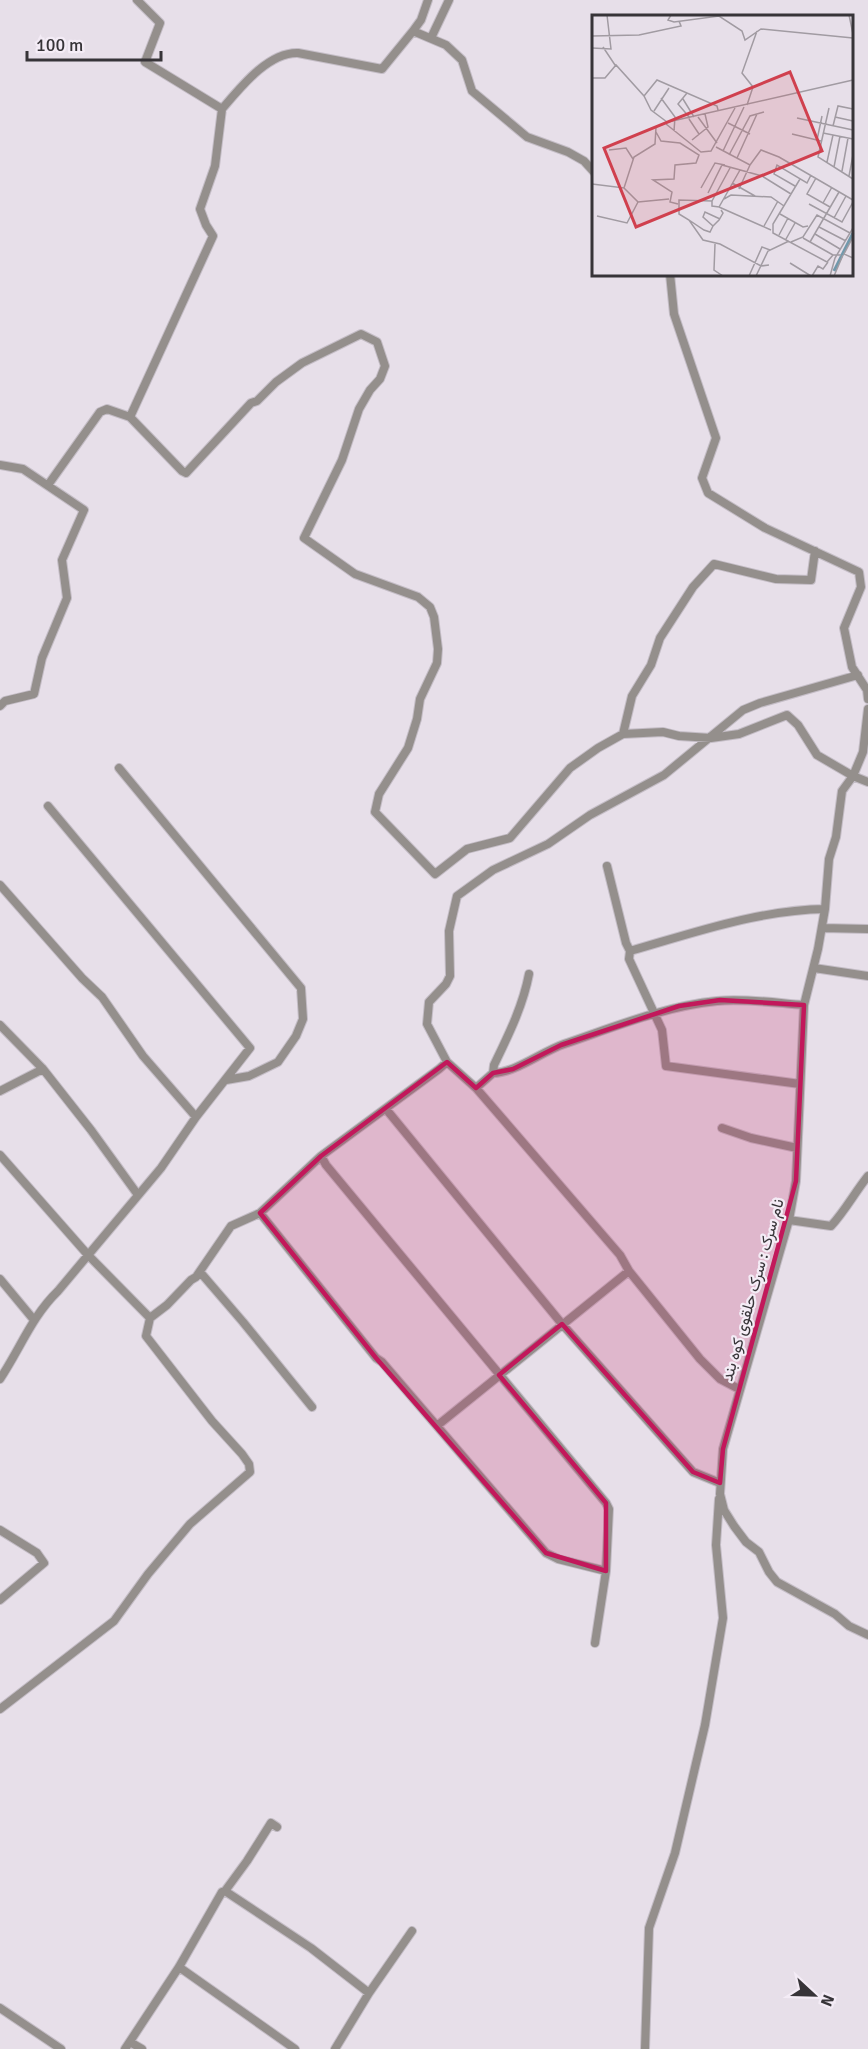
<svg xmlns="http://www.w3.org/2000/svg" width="868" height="2049" viewBox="0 0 868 2049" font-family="Signika,Vazirmatn,sans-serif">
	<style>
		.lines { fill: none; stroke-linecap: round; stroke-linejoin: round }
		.minor-casing { stroke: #c4bdc6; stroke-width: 10 }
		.minor { stroke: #948f8c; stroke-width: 8 }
		.marked { fill: #c2185b; fill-opacity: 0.2; stroke: #c2185b; stroke-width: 4.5; stroke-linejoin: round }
		.labels { text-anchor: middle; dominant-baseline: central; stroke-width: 4.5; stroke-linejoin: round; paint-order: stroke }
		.street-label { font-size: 16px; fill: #373438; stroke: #f4ecf6 }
		.inset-river { fill: none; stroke: #7198ab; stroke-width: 3 }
		.inset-road { fill: none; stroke: #a19ba2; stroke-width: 1.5 }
		.view { fill: #d0404e; fill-opacity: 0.15; stroke: #d0404e; stroke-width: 3 }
		.inset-edge { fill: none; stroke: #373438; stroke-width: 3 }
	</style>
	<rect width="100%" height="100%" fill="#e7dfe9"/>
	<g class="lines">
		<defs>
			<path id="minor" d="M137,0L160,23L145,62L222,109C240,88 268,52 298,53L382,69L413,31
				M428,0L421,20L413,31L446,45L462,60L472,91L527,137L568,152L584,161L594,172
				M431,38L449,0
				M670,274L674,314L716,438L702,478L708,493L765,528L859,572L861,587L844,628L852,667L867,690L868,699
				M130,417L213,236L206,225L200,209L215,166L222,109
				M0,465L23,469L84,510L62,560L67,598L42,658L34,694L5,701L0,706
				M48,485L100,412L107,409L130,417L182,471L186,473L251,403L257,401L276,382L302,363L361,334L377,342L385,366L380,379L370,390L359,409L342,460L304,538L355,574L418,597L430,607L434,617L438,649L437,663L420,699L417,719L408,748L379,794L375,812L435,874L467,849L510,838L570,768L598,748L623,734L663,732L679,736L711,738L739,734L787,715L798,725L817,755L853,776L868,782
				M868,709L863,752L853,776L842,791L836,837L829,859L825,909L818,949L804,1005L796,1181L789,1220L723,1449L720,1494L724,1510L734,1526L746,1542L759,1552L769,1572L777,1582L835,1614L849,1626L868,1635
				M623,734L632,696L651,665L660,638L693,587L714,564L776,579L811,580L815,551
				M119,768L301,988L303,1019L296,1036L278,1062L249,1076L226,1080
				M607,866L626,943L630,951L629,959L662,1030L666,1066L800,1084
				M0,885L82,978L102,997L143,1056L196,1117
				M822,928L868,929
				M630,951C693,933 758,910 825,909
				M814,968L868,976
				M0,1025L43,1069L91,1130L138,1195
				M493,1073C515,1073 541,1052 564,1044C614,1027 665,1006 717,1001C744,998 777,1003 804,1005
				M476,1088L493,1073L494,1065C508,1036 523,1006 529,974
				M0,1091L43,1069
				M386,1109L562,1324L693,1472L720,1483
				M722,1128L751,1138L797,1148
				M0,1155L88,1255L150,1318
				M321,1156L326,1165L606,1503L609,1509L606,1571L595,1643
				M260,1213L376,1358L382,1362L546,1553L558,1559L606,1571
				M789,1220L831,1226C845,1211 855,1192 868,1176
				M200,1272L243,1322L312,1407
				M0,1279L34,1320
				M0,1379C20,1349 32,1316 58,1291L161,1168L196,1117L250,1048L48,806
				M739,1389L720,1379L700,1359L629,1271L620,1255L476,1088L447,1062L427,1024L429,1002L446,984L450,976L449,931L457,896L493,870L548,844L590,815L664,775L743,710L760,703L858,675
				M438,1425L629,1271
				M0,1530L37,1553L44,1563L0,1600
				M0,1709L114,1621L148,1574L190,1524L250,1472L249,1464L242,1454L212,1421L146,1336L150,1318L167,1305L191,1280L196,1277L231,1226L260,1213L321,1156L439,1069L447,1062
				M225,1891L311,1948L369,1993
				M179,1967L295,2049
				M0,2008L61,2049
				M130,2042L142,2049
				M125,2049L179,1967L222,1892L225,1891L247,1861L271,1823L277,1827
				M335,2049L369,1993L412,1931
				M645,2049L649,1928L675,1853L705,1725L723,1618L716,1545L719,1499"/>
		</defs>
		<use href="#minor" class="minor-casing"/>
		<use href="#minor" class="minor"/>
	</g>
	<path class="marked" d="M720,1000L804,1005L796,1181L723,1449L720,1483L693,1472L562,1324L499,1375L606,1503V1571L546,1553L376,1358L260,1213L321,1156L447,1062L476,1088L493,1073L513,1069L561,1045L679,1006Z"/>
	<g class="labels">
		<g class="street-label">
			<text transform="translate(753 1290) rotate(-74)">نام سرک : سرک حلقوی کوه بند</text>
		</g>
	</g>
	<g transform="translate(592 15)">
		<rect width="261" height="261" fill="#e7dfe9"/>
		<path class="inset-river" d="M242,256L261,218"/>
		<path class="inset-road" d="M79,0L76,5L82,7L127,1L150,16L153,25L169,14L261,23M257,0L261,19M0,21L47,20L89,11L87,6M11,32L23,50M0,33L19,34L15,0M0,63H13L24,50L52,81L59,95L75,107M95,78L86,89L98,103M52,81L65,65L125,91L126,95M69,83L83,102L82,116M91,84L102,102M155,90L161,72L150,58L165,16M237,93L226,142L261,164M62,96L77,73M106,102L125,128M243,102L261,106M205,103L261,115M97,104L107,119M136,108L158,119M74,109L109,137L119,136L143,93M241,111L246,91L261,94M64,117L69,126L88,128L107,140L104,148L83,150L82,164L61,165L80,177L78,187L86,189M231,118L261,124M200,119L229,126M100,125L116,112L113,99M225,125L230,101M124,132L158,150L169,135L187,142L261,185M17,135L34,133L41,144M131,136L152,92M137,140L158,101L172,97M145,143L165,99M235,147L241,120M242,152L248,121M250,156L256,123M257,161L261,140M224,163L215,179L238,192M208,164L181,209V218L235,247L241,240H249M140,168L163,181M0,169L32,173L42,142L63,129L64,112L76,107L261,65M203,171L182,159L185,150L215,168L219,160M109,173L123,148L133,150M147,174L158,150M116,178L130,150L170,161L199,179M132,184L139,180L179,182L192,191M120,186L87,185V199L97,205L111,225L128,229L169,251L177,250M120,186V191L127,192L148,155M120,186L138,153M46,187L77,184M231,188L240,172M217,189L250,207L261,187M127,192L179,215M188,199L211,212L216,211M5,201L35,208L46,187L32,173M242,203L254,181M128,204L113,197L111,202L121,211L127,205L131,198L129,195M97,205L112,215L118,217L121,211M172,211L186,186M227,212L254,226M223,219L248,234M187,220L196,203M261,222L252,239L261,243M211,223L241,240M194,224L203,208M199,227L211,222L225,200L258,218M218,227L247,177M123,229L122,255L131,261M198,248L219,261M157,261L170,232L178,235M164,261L176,236L197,226M220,261L226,251L231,254L236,247M238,261L243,243L261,213M242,261L251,240"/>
		<path class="view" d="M198,57L230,136L44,212L12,133Z"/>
		<rect width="261" height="261" class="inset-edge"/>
	</g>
	<g transform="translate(814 1995) rotate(112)" stroke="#f4ecf6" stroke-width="4.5" paint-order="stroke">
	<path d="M0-4.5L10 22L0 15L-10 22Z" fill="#373438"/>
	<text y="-9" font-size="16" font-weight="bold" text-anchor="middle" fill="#373438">N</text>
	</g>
	<path d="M27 51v9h134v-9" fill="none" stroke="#373438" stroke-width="3"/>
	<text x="36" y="51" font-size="18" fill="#373438" stroke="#f4ecf6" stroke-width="4.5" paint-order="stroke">100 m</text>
</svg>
